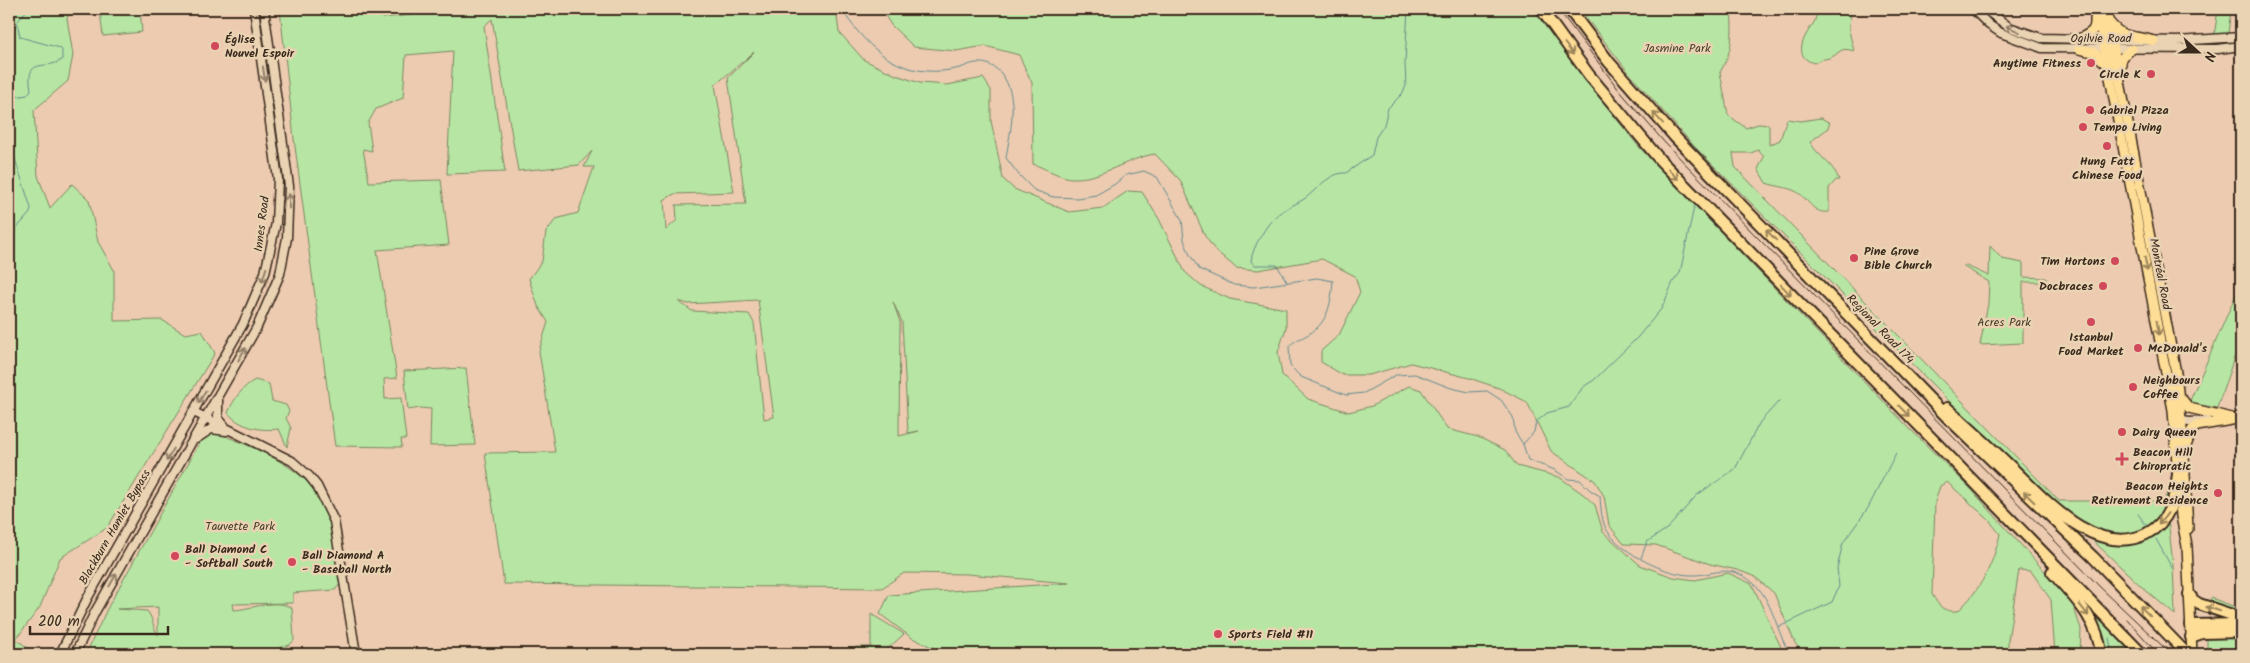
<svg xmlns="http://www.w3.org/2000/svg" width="2250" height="663" viewBox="0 0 2250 663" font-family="Kalam,sans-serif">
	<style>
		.green { fill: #b7e5a3; stroke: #798860; fill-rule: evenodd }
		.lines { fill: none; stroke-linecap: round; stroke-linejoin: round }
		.stream { stroke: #628b8e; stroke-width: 1 }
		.secondary-casing { stroke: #3b2a1e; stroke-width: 11 }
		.primary-casing { stroke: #3b2a1e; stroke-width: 12 }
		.highway-casing { stroke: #3b2a1e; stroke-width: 14 }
		.secondary { stroke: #ead3b3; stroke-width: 8 }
		.primary { stroke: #fedd96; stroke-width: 9 }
		.highway { stroke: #fedd96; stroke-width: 10 }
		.tram { stroke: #3b2a1e; stroke-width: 1 }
		.oneway { stroke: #927e68 }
		.oneway2 { stroke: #9c845a }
		.poi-dot { fill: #d1495b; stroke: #ead3b3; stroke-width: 2 }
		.labels { text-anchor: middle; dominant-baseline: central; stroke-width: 5; stroke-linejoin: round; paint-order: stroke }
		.street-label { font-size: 12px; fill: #3b2a1e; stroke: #ead3b3 }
		.poi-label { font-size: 12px; font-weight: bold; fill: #3b2a1e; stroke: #ead3b3; text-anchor: start }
		.park-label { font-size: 12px; fill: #473d2b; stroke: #ead3b3 }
	</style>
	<rect width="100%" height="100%" fill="#eccbb0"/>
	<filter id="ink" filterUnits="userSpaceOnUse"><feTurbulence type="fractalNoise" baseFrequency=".02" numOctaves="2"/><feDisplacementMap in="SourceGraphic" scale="10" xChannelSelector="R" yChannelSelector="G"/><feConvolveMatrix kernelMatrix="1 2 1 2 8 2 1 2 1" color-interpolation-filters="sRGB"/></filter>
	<g filter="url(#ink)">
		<path class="green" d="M9,9H72L67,18L73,55L68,81L34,110L38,176L50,208L72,184L89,200L98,242L114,270V321L162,320L185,334L202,331L215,353L107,528L60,558L40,607L16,639L36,654H9Z
			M102,9H140L142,32L103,36L100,11Z
			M280,9H379L383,18L420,14L428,9H836L839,32L864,60L896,75L920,83L947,85L983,78L991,90V121L1003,179L1014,189L1069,212L1103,208L1128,191L1142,192L1159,219L1185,272L1201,286L1230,299L1286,309V328L1278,352L1282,375L1308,399L1349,412L1372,406L1409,386L1421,390L1447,429L1478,437L1505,450L1517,466L1559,477L1583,494L1595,505L1603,532L1640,565L1673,577L1695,580L1728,573L1752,584L1784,654H947L912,638L880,614L889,595L1069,583L967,574L904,573L882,588L504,584L485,453L555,452L539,351L548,322L538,306L529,279L542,261L546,232L556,219L578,213L594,167H584L592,151L579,165L518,171L492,19L484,26L505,172L447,174L453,51L406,55L403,98L376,109L368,123L372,151L363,149L369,182L441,180L449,245L377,250L397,378L384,379L385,399L401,398L406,439H401L402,447L335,446L294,139ZM754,52L728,78L746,204L676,205L677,220L666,230L664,200L674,194L734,192L715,85ZM758,300L774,417L764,419L754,323L749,314L692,311L678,301L688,304ZM893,302L902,322L908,433L919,431L899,436L900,322Z
			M881,9H1534L1576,68L1639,147L1911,430L1970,488L2072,602L2081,629L2080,654H2055L2051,600L2031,571L2019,570L2008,640V654H1803L1795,643L1774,593L1754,576L1737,570L1710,564L1656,545L1624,544L1609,525L1604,496L1595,481L1551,451L1527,402L1499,388L1469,378L1411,363L1369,375H1343L1321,362V351L1339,335L1360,292L1355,276L1322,259L1258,270L1236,268L1215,250L1205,236L1180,180L1155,154C1127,158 1102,179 1073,178C1061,178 1045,168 1033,164L1032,83L1019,55L985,46L956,51L914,47L891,25ZM1947,482L1989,520L2000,534C1993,565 1981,589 1958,611C1943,612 1939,607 1932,594L1935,502L1940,486Z
			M1579,9H1731C1733,33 1733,51 1720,72L1728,115L1746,128L1758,124L1769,125V145L1780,140L1787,119L1800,121L1821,118L1830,123L1827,129L1810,142C1818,157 1834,164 1839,180H1836L1829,188V212C1814,214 1810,202 1800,194C1791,187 1777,187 1766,183L1758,169L1764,157L1758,150L1751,153H1733L1735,167L2059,501H2164L2170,485V498L2157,523L2133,536L2100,534L2065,512L1984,436L1694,146L1630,74Z
			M1817,9H1850L1849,31L1854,51C1838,46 1841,54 1829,58C1824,59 1819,60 1814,63C1792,57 1804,36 1813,24C1816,21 1816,14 1817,9Z
			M2218,9H2231L2228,34L2214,37Z
			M1990,246L2002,259L2023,263V277L2046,278V282H2023V343L1980,345L1988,304L1989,282L1964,267V265L1989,276Z
			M2241,283V337L2217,408L2189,403Z
			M466,368L475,445L430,446L431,409L420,408L408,410L404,371Z
			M255,380L269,384L272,401L286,405L289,411L286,418L291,428L287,447L279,429C261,431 241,428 228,413C233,400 243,386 255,380Z
			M216,432C260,451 317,469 330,522C335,542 337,563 340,584L335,590L293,593V603L233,604L234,610C251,609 277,598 292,608L294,640L290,645L279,648L276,654H86L107,609L200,442L208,433ZM158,607V635C152,628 154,619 147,611L117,609Z
			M2168,519L2173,565L2175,615L2142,587L2087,535L2119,543Z
			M2211,598L2241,609V614L2209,604Z
			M2084,600L2137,654H2104L2094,617Z
			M871,614L904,634L882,654H853L856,647H871Z
			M2213,636H2241V654H2207V639Z"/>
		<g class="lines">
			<path class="stream" d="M847,9L846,16C863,40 884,62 913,69C927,72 942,72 955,69C963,68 970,63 977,63C987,62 995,67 1001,73C1020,98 1010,130 1006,158L1019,175L1034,190L1053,197L1077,198L1096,195L1115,184L1126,175L1144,171L1157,177L1182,220L1184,240L1190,255L1199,269L1234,285L1254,287L1317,278L1333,281C1331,302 1329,322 1309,334C1302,338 1295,340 1289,346L1290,366L1301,377L1346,395L1364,393L1396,375L1415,374L1451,388L1469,392L1487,391L1501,400L1513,417L1515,432L1523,444L1528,460L1555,470L1568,479L1580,480L1590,490L1600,496C1601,508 1601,522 1608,532C1624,554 1664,574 1690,575C1714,576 1728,562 1752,582C1773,599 1776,632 1790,654
				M9,98L27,95L31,90C25,56 44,71 62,60V50L60,48L20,37L17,22L28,9
				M9,150L13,153L31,208L30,213L9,237
				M1287,282L1277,265H1254L1251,261C1252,248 1267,223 1277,215C1285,208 1295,205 1304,199C1316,191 1329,172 1346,173L1372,155L1376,137L1384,125L1388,108L1402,94L1406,86L1405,63L1408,9
				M1523,444L1534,432L1536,422L1547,413L1569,407L1583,387L1594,380L1637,338L1662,308L1673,282L1680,273L1694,207
				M2138,514L2147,526
				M2156,539L2172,568
				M1641,558L1647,542L1668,528L1697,495L1735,469L1760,422L1779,401
				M1779,627L1832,602L1839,586L1837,568L1843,543L1868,508L1896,453
				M2109,638L2112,654"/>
			<defs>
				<path id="secondary" d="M1973,9L1989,25L2001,33L2042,48L2218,49L2241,46
					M1985,9L2009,27L2041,38L2177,41L2241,37
					M218,399V418L224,425
					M194,412L292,461L309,476L317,486L334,521L356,654
					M2177,420L2189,422L2208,421
					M196,439L211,429L226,431
					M60,654L87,599L243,324L265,273L276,223L278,179L254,9
					M75,654L95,612L257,327L280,274L287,238L289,186L264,9"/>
				<path id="primary" d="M2097,9L2173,410L2181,516L2187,546L2192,654
					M2106,9L2176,373L2183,438L2188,529
					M2109,22C2125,41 2132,34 2154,41
					M2078,40C2088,33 2096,34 2095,19
					M2079,49L2093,52L2107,64
					M2121,69C2120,59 2123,55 2132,49
					M2181,398L2189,408L2232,418
					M2186,446L2192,430L2197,426L2237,419"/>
				<path id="highway" d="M1541,9L1589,75L1660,160L2142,654
					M1569,9L1609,62L1674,136L1950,420L2093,557L2187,654
					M1947,408C1968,427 1989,446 2009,465C2042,496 2094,559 2146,534C2170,522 2175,498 2178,474
					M2052,572C2074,597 2098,619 2101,654
					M2189,594L2193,600L2199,604L2241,618
					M2191,625L2241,624
					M2191,637L2202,633L2241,632"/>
			</defs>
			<use href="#secondary" class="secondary-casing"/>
			<use href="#primary" class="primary-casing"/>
			<use href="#highway" class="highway-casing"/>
			<use href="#secondary" class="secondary"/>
			<use href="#primary" class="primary"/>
			<use href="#highway" class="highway"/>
			<path class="tram" d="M1558,9L1619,90L1665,143L2101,588L2171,654
				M2127,619L2158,654"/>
		</g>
		<defs><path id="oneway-shaft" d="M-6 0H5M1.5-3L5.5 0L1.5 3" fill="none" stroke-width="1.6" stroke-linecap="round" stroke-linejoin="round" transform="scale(1.25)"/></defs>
		<g class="oneway">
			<use href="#oneway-shaft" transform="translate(2013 29) rotate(-155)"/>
			<use href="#oneway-shaft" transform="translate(264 74) rotate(82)"/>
			<use href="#oneway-shaft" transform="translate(289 201) rotate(-90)"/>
			<use href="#oneway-shaft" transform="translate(264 275) rotate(108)"/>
			<use href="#oneway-shaft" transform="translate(242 354) rotate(-60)"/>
			<use href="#oneway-shaft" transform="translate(202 397) rotate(119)"/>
			<use href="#oneway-shaft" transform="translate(170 455) rotate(120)"/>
			<use href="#oneway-shaft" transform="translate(113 580) rotate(-60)"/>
		</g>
		<g class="oneway2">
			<use href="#oneway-shaft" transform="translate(1569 49) rotate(53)"/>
			<use href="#oneway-shaft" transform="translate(1658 118) rotate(-132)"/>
			<use href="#oneway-shaft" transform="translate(1673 174) rotate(47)"/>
			<use href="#oneway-shaft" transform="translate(1771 235) rotate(-134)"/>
			<use href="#oneway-shaft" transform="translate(2146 264) rotate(79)"/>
			<use href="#oneway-shaft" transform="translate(1786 290) rotate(46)"/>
			<use href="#oneway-shaft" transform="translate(2158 328) rotate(79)"/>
			<use href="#oneway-shaft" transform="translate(1904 411) rotate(46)"/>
			<use href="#oneway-shaft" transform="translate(2029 497) rotate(-136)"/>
			<use href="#oneway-shaft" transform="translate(2163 519) rotate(128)"/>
			<use href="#oneway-shaft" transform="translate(2213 609) rotate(-162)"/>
			<use href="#oneway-shaft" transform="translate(2084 610) rotate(52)"/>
			<use href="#oneway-shaft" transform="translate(2145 611) rotate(-134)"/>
		</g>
	</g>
	<g class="poi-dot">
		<circle cx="215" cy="46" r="5"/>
		<circle cx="2091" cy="63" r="5"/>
		<circle cx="2151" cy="74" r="5"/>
		<circle cx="2090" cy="110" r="5"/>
		<circle cx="2083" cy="127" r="5"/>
		<circle cx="2107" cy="146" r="5"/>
		<circle cx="1854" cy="258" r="5"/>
		<circle cx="2115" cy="261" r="5"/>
		<circle cx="2103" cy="286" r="5"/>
		<circle cx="2091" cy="322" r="5"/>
		<circle cx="2138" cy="348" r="5"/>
		<circle cx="2133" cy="387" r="5"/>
		<circle cx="2122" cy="432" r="5"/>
		<path d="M2119.5 451.5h5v5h5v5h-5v5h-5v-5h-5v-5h5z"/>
		<circle cx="2218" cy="493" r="5"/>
		<circle cx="175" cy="556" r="5"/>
		<circle cx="292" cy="562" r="5"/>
		<circle cx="1218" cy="634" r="5"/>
	</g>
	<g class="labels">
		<g class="street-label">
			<text x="2101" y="38">Ogilvie Road</text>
			<text transform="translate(262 224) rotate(-83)">Innes Road</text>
			<text transform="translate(2160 274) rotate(79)">Montréal Road</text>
			<text transform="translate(1880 329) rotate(46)">Regional Road 174</text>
			<text transform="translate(115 527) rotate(-60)">Blackburn Hamlet Bypass</text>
		</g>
		<g class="poi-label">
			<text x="225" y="39">Église<tspan x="225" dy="14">Nouvel Espoir</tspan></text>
			<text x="2081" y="63" text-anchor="end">Anytime Fitness</text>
			<text x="2141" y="74" text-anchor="end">Circle K</text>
			<text x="2100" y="110">Gabriel Pizza</text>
			<text x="2093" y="127">Tempo Living</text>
			<text x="2107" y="161" text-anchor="middle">Hung Fatt<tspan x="2107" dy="14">Chinese Food</tspan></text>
			<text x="1864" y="251">Pine Grove<tspan x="1864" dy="14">Bible Church</tspan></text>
			<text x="2105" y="261" text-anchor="end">Tim Hortons</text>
			<text x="2093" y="286" text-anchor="end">Docbraces</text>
			<text x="2091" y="337" text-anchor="middle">Istanbul<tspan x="2091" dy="14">Food Market</tspan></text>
			<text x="2148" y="348">McDonald's</text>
			<text x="2143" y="380">Neighbours<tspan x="2143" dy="14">Coffee</tspan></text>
			<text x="2132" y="432">Dairy Queen</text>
			<text x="2133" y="452">Beacon Hill<tspan x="2133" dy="14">Chiropratic</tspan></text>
			<text x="2208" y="486" text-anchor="end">Beacon Heights<tspan x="2208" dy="14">Retirement Residence</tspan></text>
			<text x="185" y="549">Ball Diamond C<tspan x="185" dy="14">- Softball South</tspan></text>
			<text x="302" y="555">Ball Diamond A<tspan x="302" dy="14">- Baseball North</tspan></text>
			<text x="1228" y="634">Sports Field #11</text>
		</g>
		<g class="park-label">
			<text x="1677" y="48">Jasmine Park</text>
			<text x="2004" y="322">Acres Park</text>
			<text x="240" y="526">Tauvette Park</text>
		</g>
	</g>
	<rect width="2250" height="663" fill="none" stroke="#ead3b3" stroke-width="30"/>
	<rect x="15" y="15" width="2220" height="633" fill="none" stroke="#3b2a1e" stroke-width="2" filter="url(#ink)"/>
	<g transform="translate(2198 52) rotate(111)" stroke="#ead3b3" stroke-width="4" paint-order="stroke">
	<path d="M0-4L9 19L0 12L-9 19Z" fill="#3b2a1e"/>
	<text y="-8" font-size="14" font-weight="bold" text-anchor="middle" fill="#3b2a1e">N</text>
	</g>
	<path d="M30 626v8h138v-8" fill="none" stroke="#3b2a1e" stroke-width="2.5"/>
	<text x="38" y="626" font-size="15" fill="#3b2a1e" stroke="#ead3b3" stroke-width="4" paint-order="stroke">200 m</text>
</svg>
